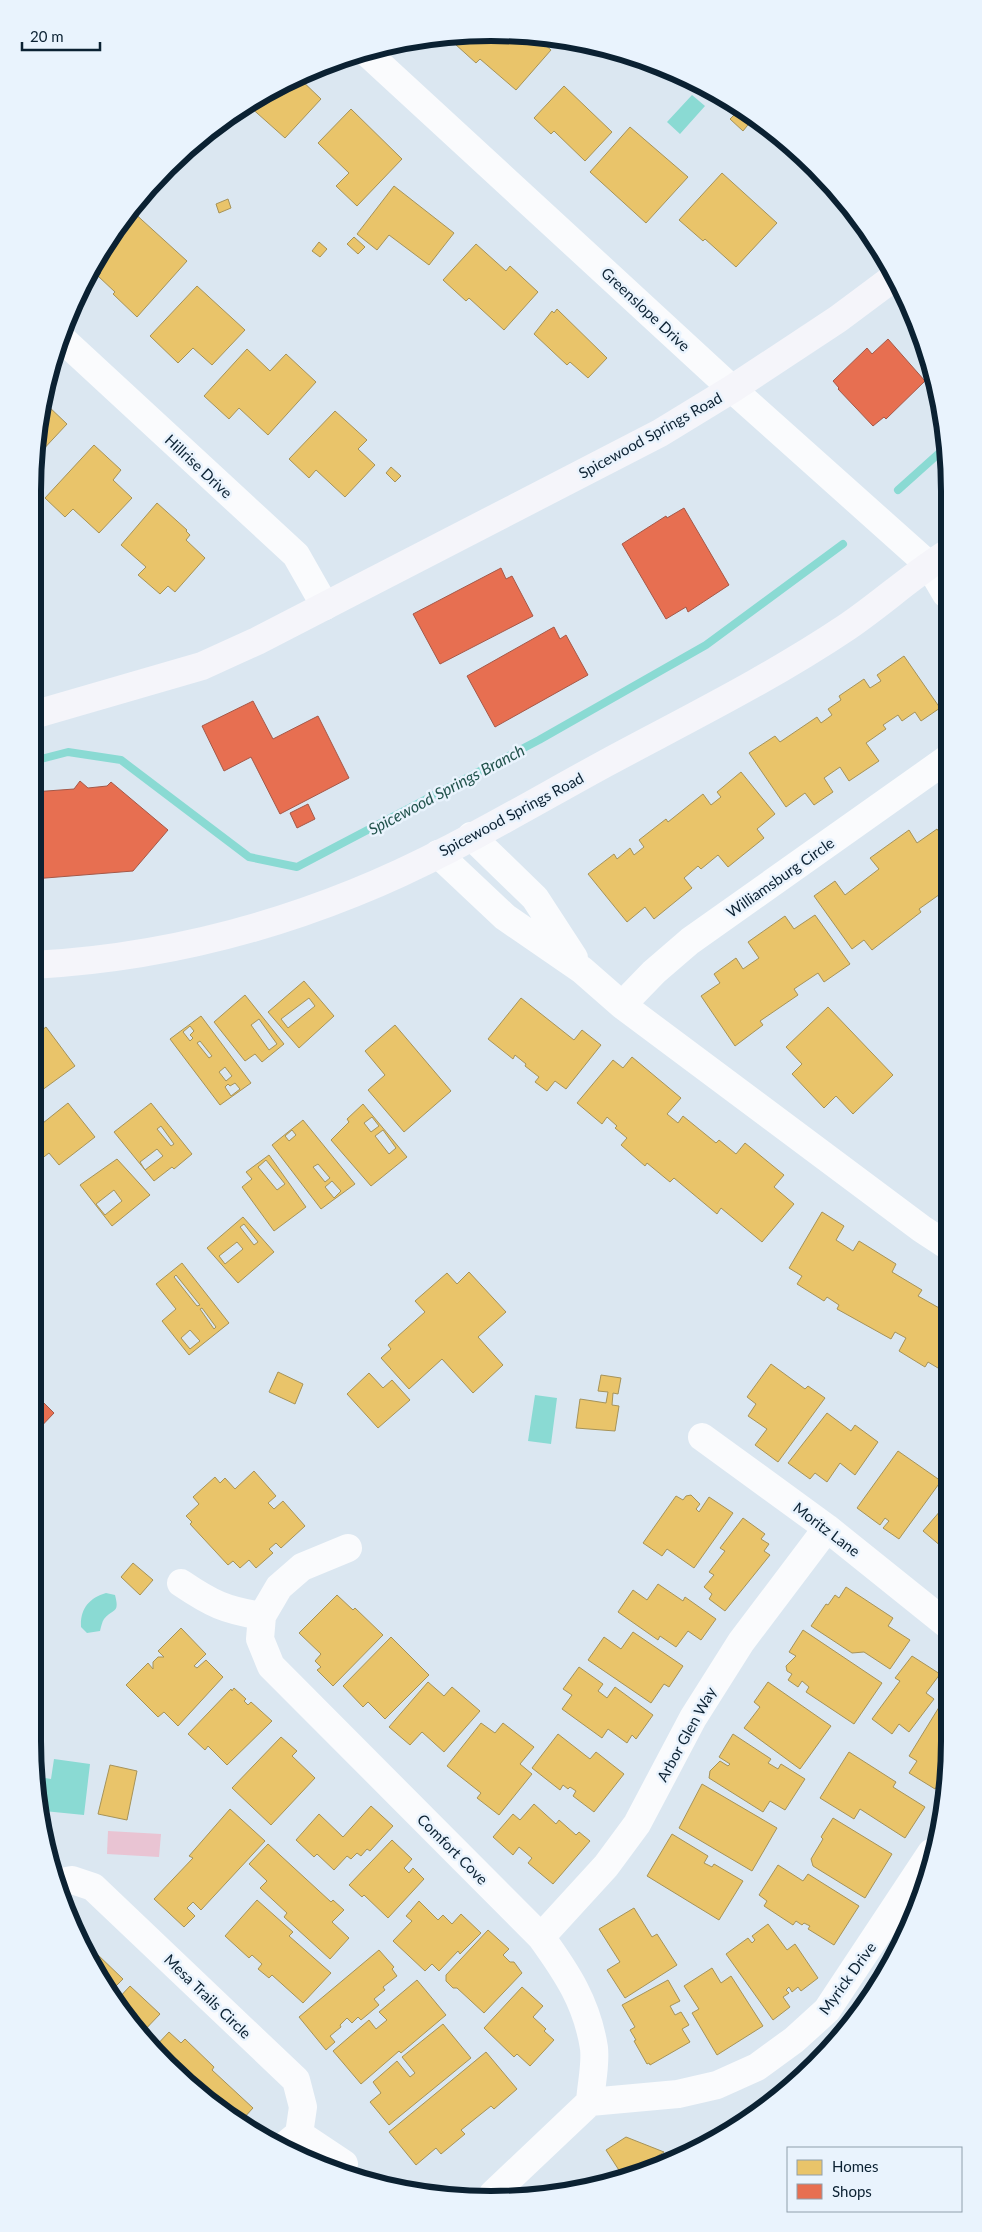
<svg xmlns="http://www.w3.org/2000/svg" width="982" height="2232" viewBox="0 0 982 2232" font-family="Lato,sans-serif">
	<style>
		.green { fill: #e9c4d3 }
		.water { fill: #8adad3 }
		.homes { fill: #e9c46a; stroke: #a69359; fill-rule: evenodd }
		.shops { fill: #e76f51; stroke: #a55848 }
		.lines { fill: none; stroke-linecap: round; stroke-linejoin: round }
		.stream { stroke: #8adad3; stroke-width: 8 }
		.minor { stroke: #fafbfd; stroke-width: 28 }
		.secondary { stroke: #f5f5fa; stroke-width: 28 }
		.labels { text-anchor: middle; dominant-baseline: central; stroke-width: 5; stroke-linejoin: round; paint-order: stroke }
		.street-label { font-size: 15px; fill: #0b2132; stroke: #e9f3fd }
		.water-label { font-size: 16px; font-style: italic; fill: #22534c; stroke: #e9f3fd }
		.rim { fill: none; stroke: #0b2132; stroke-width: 6 }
	</style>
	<rect width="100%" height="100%" fill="#dbe7f1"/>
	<path class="green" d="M108,1831L161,1834L159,1857L107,1854Z"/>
	<path class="water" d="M692,95L705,106L680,134L667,122Z
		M535,1395L557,1398L551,1444L528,1441Z
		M106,1593L115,1595C120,1614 113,1608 104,1619C102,1622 101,1627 100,1631L87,1633L81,1627C80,1609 89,1598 106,1593Z
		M54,1759L90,1764L84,1815L44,1811L39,1777L51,1779Z"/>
	<path class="homes" d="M465,34L535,36L551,50L516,90L480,59L476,63L455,44Z
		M297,76L321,99L285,138L248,105Z
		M564,86L612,132L585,161L554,131L551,134L534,118Z
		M351,109L402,159L357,206L336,186L349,173L318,143Z
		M739,110L751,121L743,131L730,119Z
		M630,127L688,177L646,223L590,172Z
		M722,173L777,223L736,267L705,239L703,241L679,220Z
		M394,186L454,233L429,265L389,235L377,250L357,234Z
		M228,199L231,208L219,213L216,204Z
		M131,210L187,261L137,317L113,294L115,292L98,276L101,273L93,265Z
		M354,237L365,247L358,254L347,244Z
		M319,242L327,249L320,257L312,251Z
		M476,244L506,271L510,266L538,292L504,330L469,298L466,301L443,280Z
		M197,286L245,330L212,365L193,348L178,363L150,336Z
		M557,309L607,358L588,378L570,362L567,365L534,334L552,311L554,313Z
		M247,349L270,371L286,354L316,382L268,435L239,408L229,419L204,396Z
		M47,405L67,424L39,454Z
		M335,411L367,440L358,449L375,465L345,497L316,470L309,478L289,459Z
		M94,445L121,470L113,480L132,498L99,533L73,509L65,517L45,498Z
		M391,467L401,476L395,482L386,473Z
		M157,503L187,530L186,531L190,535L186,540L205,558L175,592L168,586L160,594L138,575L146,567L121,545Z
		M904,656L940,708L921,721L915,712L902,721L898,715L883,725L886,729L866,743L879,761L849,781L840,767L824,778L833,792L814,805L805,793L786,807L749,753L775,736L780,742L817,717L821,723L832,715L828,709L841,700L839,696L864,679L870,688L881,681L877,675Z
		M741,772L775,814L757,829L764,838L728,867L718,855L701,869L698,866L684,878L692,888L654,919L645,907L627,922L588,874L614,854L617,859L630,848L634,855L644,847L639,840L666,819L668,822L703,794L711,805L721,797L717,792Z
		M937,829L947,843V895L945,896L943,892L919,909L921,912L872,950L864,940L852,949L814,896L835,881L845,895L879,869L870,858L909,830L917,843Z
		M815,915L850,964L824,982L818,973L794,989L798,995L760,1021L763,1025L735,1046L701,996L720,983L714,974L736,958L743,969L759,958L748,942L785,916L794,929Z
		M304,981L334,1016L299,1048L268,1012ZM309,998L315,1006L288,1028L281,1019Z
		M245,995L284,1044L262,1062L255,1054L245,1061L214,1022ZM259,1019L277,1044L269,1050L251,1025Z
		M521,998L574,1040L582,1030L601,1045L566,1089L555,1081L547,1091L535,1082L539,1077L525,1066L526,1064L515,1055L513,1059L488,1039Z
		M828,1007L893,1075L853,1114L836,1096L824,1108L792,1074L802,1064L786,1047Z
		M201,1016L251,1083L220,1105L170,1039ZM190,1026L194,1031L190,1035L193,1038L190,1041L183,1032ZM200,1041L212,1056L209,1058L197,1043ZM225,1067L232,1076L226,1081L219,1072ZM235,1083L240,1089L231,1096L225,1087L228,1084L230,1086Z
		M395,1025L451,1091L404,1132L368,1090L385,1075L365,1051Z
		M46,1027L75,1066L34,1096L33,1094V1037Z
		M632,1057L681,1098L667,1114L678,1123L683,1116L716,1143L719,1140L736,1154L745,1143L784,1175L774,1187L794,1204L762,1242L721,1208L717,1214L674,1178L670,1182L647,1163L645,1166L621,1145L627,1138L615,1128L617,1126L607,1117L602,1124L577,1103L613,1060L623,1068Z
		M68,1103L95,1137L59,1165L49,1153L36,1163L33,1158V1131Z
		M151,1103L192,1154L174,1169L172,1167L154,1181L114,1132ZM161,1126L174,1144L171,1146L157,1129ZM157,1149L163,1156L145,1170L140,1162Z
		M363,1104L407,1157L371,1186L331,1140L349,1122L347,1119ZM372,1117L379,1126L371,1132L364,1123ZM383,1130L396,1148L389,1154L375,1136Z
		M303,1120L355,1184L321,1209L272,1145ZM292,1130L296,1135L289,1141L285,1136ZM318,1164L330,1178L325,1182L313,1167ZM332,1181L341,1191L334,1198L325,1187Z
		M269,1155L306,1207L274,1231L242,1187L252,1179L246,1172ZM266,1160L285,1184L277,1190L258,1167Z
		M117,1159L150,1195L112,1226L80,1185ZM114,1190L122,1201L105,1215L96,1204Z
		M822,1212L844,1226L836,1240L853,1251L859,1241L896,1264L892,1272L922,1290L918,1296L948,1313V1374L928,1362L925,1367L899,1351L906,1338L895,1332L891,1339L837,1309L839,1305L827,1297L824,1301L797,1284L802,1276L789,1268Z
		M243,1217L274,1252L238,1283L207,1248ZM244,1224L258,1242L254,1245L240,1227ZM237,1242L243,1249L225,1264L219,1256Z
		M182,1263L229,1323L189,1355L162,1321L176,1309L156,1284ZM176,1275L200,1305L197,1306L174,1277ZM202,1308L216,1327L214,1329L200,1309ZM190,1330L200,1341L190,1349L181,1338Z
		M469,1272L506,1312L478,1337L503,1365L473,1393L442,1359L409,1389L381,1358L391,1349L388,1345L425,1312L415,1301L447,1273L457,1284Z
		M771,1364L805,1389L808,1386L825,1398L778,1462L755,1445L767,1429L748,1416L756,1404L747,1397Z
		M278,1372L303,1384L295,1404L269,1392Z
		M369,1373L383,1388L392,1380L410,1400L378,1428L347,1394Z
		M601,1375L621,1378L618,1394L613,1393L612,1405L619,1406L615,1431L576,1428L580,1399L606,1403L608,1392L598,1391Z
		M827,1413L851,1431L855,1425L878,1442L855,1475L840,1463L827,1482L815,1473L810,1479L788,1463Z
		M898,1451L941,1481L899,1539L883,1528L889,1521L885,1518L880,1525L857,1508Z
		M254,1471L276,1496L268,1503L274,1509L283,1501L305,1526L281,1548L276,1543L269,1549L273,1553L256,1568L249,1560L240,1568L233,1561L228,1565L190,1524L192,1522L186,1516L199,1504L193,1497L215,1477L220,1483L225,1478L235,1489Z
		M691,1495L700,1504L696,1509L699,1512L709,1497L733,1513L694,1568L667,1549L662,1556L643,1543L676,1496L683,1500L686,1496Z
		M949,1498V1553L923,1531L947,1503L945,1502Z
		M743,1518L765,1534L761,1539L769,1544L764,1551L770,1555L725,1611L709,1599L712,1594L704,1587L714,1575L709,1572L725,1551L720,1548Z
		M133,1563L153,1580L140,1595L121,1577Z
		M658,1584L683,1601L685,1597L716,1619L701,1640L688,1631L676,1647L660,1636L658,1640L618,1612L633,1590L647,1600Z
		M846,1587L893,1618L888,1626L910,1640L890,1669L864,1652L852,1653L811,1626L826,1604L828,1605L835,1595L839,1598Z
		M337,1595L353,1610L355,1608L383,1635L333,1686L317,1670L321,1667L315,1661L321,1654L299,1633Z
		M181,1628L206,1654L194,1666L197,1668L206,1660L223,1677L178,1726L164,1712L158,1717L126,1685L148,1663L153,1669V1662L158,1657H164L158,1651Z
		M803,1630L882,1683L854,1724L806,1692L809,1687L802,1681L798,1687L788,1680L792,1674L787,1671L786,1666L796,1656L789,1652Z
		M633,1632L683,1666L669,1687L664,1684L651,1703L588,1660L604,1637L621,1649Z
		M391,1637L429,1675L385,1719L368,1702L363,1707L343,1686Z
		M912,1656L940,1674L926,1693L934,1699L909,1732L899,1724L892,1734L872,1719L900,1681L895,1678Z
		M579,1667L603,1684L598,1691L607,1698L615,1687L653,1715L636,1739L632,1735L627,1743L608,1729L602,1738L562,1709L572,1695L563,1689Z
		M428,1682L444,1696L452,1687L480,1711L444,1752L422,1732L410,1745L389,1727Z
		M768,1682L831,1726L800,1769L744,1728L760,1707L754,1702Z
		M234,1688L246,1699L244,1701L248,1705L251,1702L272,1721L227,1765L208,1746L205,1750L188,1734L231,1689L232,1691Z
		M949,1691L950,1741L944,1776L935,1789L909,1773L917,1761L909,1756Z
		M481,1723L495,1733L503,1723L534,1747L520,1764L532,1774L499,1815L477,1798L481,1793L447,1766Z
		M558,1734L590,1759L596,1752L624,1774L594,1812L573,1796L576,1791L570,1787L568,1789L563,1785L560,1790L532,1768Z
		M733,1734L771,1759L768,1763L778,1769L781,1764L805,1779L785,1810L770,1801L763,1812L709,1778L710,1771L720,1761L728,1766L730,1764L719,1757Z
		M281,1737L297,1751L292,1756L315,1778L271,1825L232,1788Z
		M849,1752L896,1782L893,1787L925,1807L905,1838L860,1809L854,1819L820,1798Z
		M110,1765L137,1771L127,1820L98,1814Z
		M702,1784L777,1828L752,1871L679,1828Z
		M534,1804L556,1824L559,1820L576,1835L579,1832L590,1841L553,1884L528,1863L532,1858L519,1847L513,1855L493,1837L513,1814L520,1820Z
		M371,1806L393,1826L370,1851L367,1849L361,1856L357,1853L351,1859L347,1856L334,1870L317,1854L314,1857L296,1840L319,1814L343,1837Z
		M230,1809L265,1841L201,1910L193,1902L187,1908L195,1916L184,1927L154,1899L193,1858L189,1856Z
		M833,1818L892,1854L865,1898L813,1866L811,1859L823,1839L821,1837Z
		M672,1834L708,1856L704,1863L712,1867L714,1864L743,1881L719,1920L647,1876Z
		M392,1840L412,1859L404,1868L409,1873L413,1868L424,1879L388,1918L364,1895L362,1897L349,1885Z
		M268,1844L331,1902L333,1900L344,1910L332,1922L349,1938L330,1959L284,1917L287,1913L260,1888L267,1881L249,1864Z
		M778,1865L803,1881L808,1874L859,1906L834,1945L808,1929L810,1926L804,1923L802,1925L796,1921L793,1925L764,1906L767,1901L759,1895Z
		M257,1900L293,1932L289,1936L331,1973L303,2003L272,1975L269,1978L258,1969L262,1964L252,1955L249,1958L225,1936Z
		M419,1901L438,1920L443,1915L452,1924L461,1914L481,1933L460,1954L458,1951L439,1971L432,1964L425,1971L393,1941L412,1921L406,1916Z
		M634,1908L652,1937L657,1934L677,1965L625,1998L607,1970L620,1962L599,1929Z
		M768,1924L787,1950L795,1944L818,1978L801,1991L798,1987L792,1992L789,1987L786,1990L789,1993L783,1997L790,2007L773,2020L726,1954L748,1938L752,1943L755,1940L752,1936Z
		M488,1930L509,1949L503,1955L510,1962H514L522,1973L484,2013L457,1988H453L446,1981V1975Z
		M77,1933L93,1948L87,1955Z
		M379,1950L394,1967L392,1969L397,1976L383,1987L385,1990L374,1999L379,2005L361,2020L358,2017L352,2023L347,2018L340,2025L341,2027L330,2036L335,2042L326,2050L299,2017Z
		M97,1954L123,1979L110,1992L90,1962Z
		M712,1968L721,1983L731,1976L763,2026L717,2055L692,2013L699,2009L684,1986Z
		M417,1980L446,2015L401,2053L399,2051L361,2084L333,2051L369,2020L376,2029L387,2020L379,2012Z
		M668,1980L680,2001L670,2006L675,2015L681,2012L689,2025L682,2029L690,2042L650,2065L649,2063L647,2064L634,2041L636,2040L630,2030L635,2027L622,2005Z
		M130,1986L160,2014L140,2035L116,2001Z
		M522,1987L543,2006L533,2017L546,2029L544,2031L554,2040L530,2066L517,2054L514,2057L484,2028Z
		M443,2024L471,2058L389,2125L370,2102L381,2093L373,2082L397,2061L410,2077L415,2073L402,2057Z
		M169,2032L181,2043L185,2039L214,2067L212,2070L253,2108L241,2121L153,2049Z
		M486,2052L517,2089L494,2109L491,2106L461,2130L465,2134L441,2154L436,2148L416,2165L389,2132Z
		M626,2137L664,2152L656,2157L661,2165L638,2175L624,2178L606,2150Z
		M721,2137L720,2138L706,2145L713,2139Z"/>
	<path class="shops" d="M888,339L925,381L886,419L884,417L873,426L838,389L839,388L833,381L867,348L872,354Z
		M684,508L729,585L688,612L686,607L666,619L622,544L666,516L667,518Z
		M501,568L506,579L512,576L533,616L440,664L413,614Z
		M554,627L560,639L566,635L588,675L495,727L467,676Z
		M253,701L273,739L318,716L349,778L280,814L251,757L224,771L202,726Z
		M80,781L88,788L107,786L111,782L168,830L133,871L33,879V792L74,789Z
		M308,804L315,819L297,828L290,813Z
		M33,1392L54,1413L33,1435Z"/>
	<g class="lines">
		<path class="stream" d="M898,490L946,447
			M33,761L68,752L121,760L249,857L297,867L539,740L706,645L843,544"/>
		<path class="minor" d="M365,51L732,389L929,565L946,594
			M60,337L296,555L325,606
			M471,836L535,898L574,958
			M438,854L505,917L582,970L622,1005L922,1229L948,1246
			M622,1005L654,972L690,941L947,759
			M702,1437L827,1528L949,1626
			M348,1548L302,1567L279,1587L262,1616L260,1639L271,1666L541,1937C567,1973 587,2003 594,2048C596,2065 591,2085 590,2102L493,2194
			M181,1583C212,1604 225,1610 262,1616
			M56,1883L72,1880L93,1887L296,2080L303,2107L299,2134L284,2146
			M541,1937L606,1866L637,1824L693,1718L741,1642L827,1528
			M590,2102L678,2094L717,2085L757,2067L794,2040L827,2010L931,1853
			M299,2134L344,2164"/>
		<path class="secondary" d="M33,715L202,666L257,641L660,433L732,389L838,319L893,278
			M33,965C145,959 250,935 354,893C442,858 525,807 608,762C688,719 771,678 847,627C881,604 911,576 946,554"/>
	</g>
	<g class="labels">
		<g class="street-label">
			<text transform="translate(646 309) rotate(43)">Greenslope Drive</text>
			<text transform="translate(650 435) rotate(-29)">Spicewood Springs Road</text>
			<text transform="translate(199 466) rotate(43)">Hillrise Drive</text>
			<text transform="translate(511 814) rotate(-28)">Spicewood Springs Road</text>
			<text transform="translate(780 877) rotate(-35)">Williamsburg Circle</text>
			<text transform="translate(827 1529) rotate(37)">Moritz Lane</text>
			<text transform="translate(686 1734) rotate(-61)">Arbor Glen Way</text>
			<text transform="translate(453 1849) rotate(45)">Comfort Cove</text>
			<text transform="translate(847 1978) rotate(-54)">Myrick Drive</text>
			<text transform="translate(208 1996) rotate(44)">Mesa Trails Circle</text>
		</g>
		<g class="water-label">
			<text transform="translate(446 789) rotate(-28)">Spicewood Springs Branch</text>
		</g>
	</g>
	<path d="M0 0H982V2232H0ZM491 41H491A450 450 0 0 1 941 491V1741A450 450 0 0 1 491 2191H491A450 450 0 0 1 41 1741V491A450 450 0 0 1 491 41Z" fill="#e9f3fd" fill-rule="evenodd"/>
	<path class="rim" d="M491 41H491A450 450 0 0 1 941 491V1741A450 450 0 0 1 491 2191H491A450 450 0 0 1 41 1741V491A450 450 0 0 1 491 41Z"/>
	<rect x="787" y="2147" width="175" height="65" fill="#e9f3fd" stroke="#909fac"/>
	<rect x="797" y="2160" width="25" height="15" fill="#e9c46a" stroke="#909fac"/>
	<text x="832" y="2172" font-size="15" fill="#0b2132">Homes</text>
	<rect x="797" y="2184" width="25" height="15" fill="#e76f51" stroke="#909fac"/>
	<text x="832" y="2197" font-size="15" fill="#0b2132">Shops</text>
	<path d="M22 42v8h78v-8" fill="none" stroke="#0b2132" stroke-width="2.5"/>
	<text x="30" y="42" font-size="15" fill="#0b2132" stroke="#e9f3fd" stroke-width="4" paint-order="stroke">20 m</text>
</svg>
